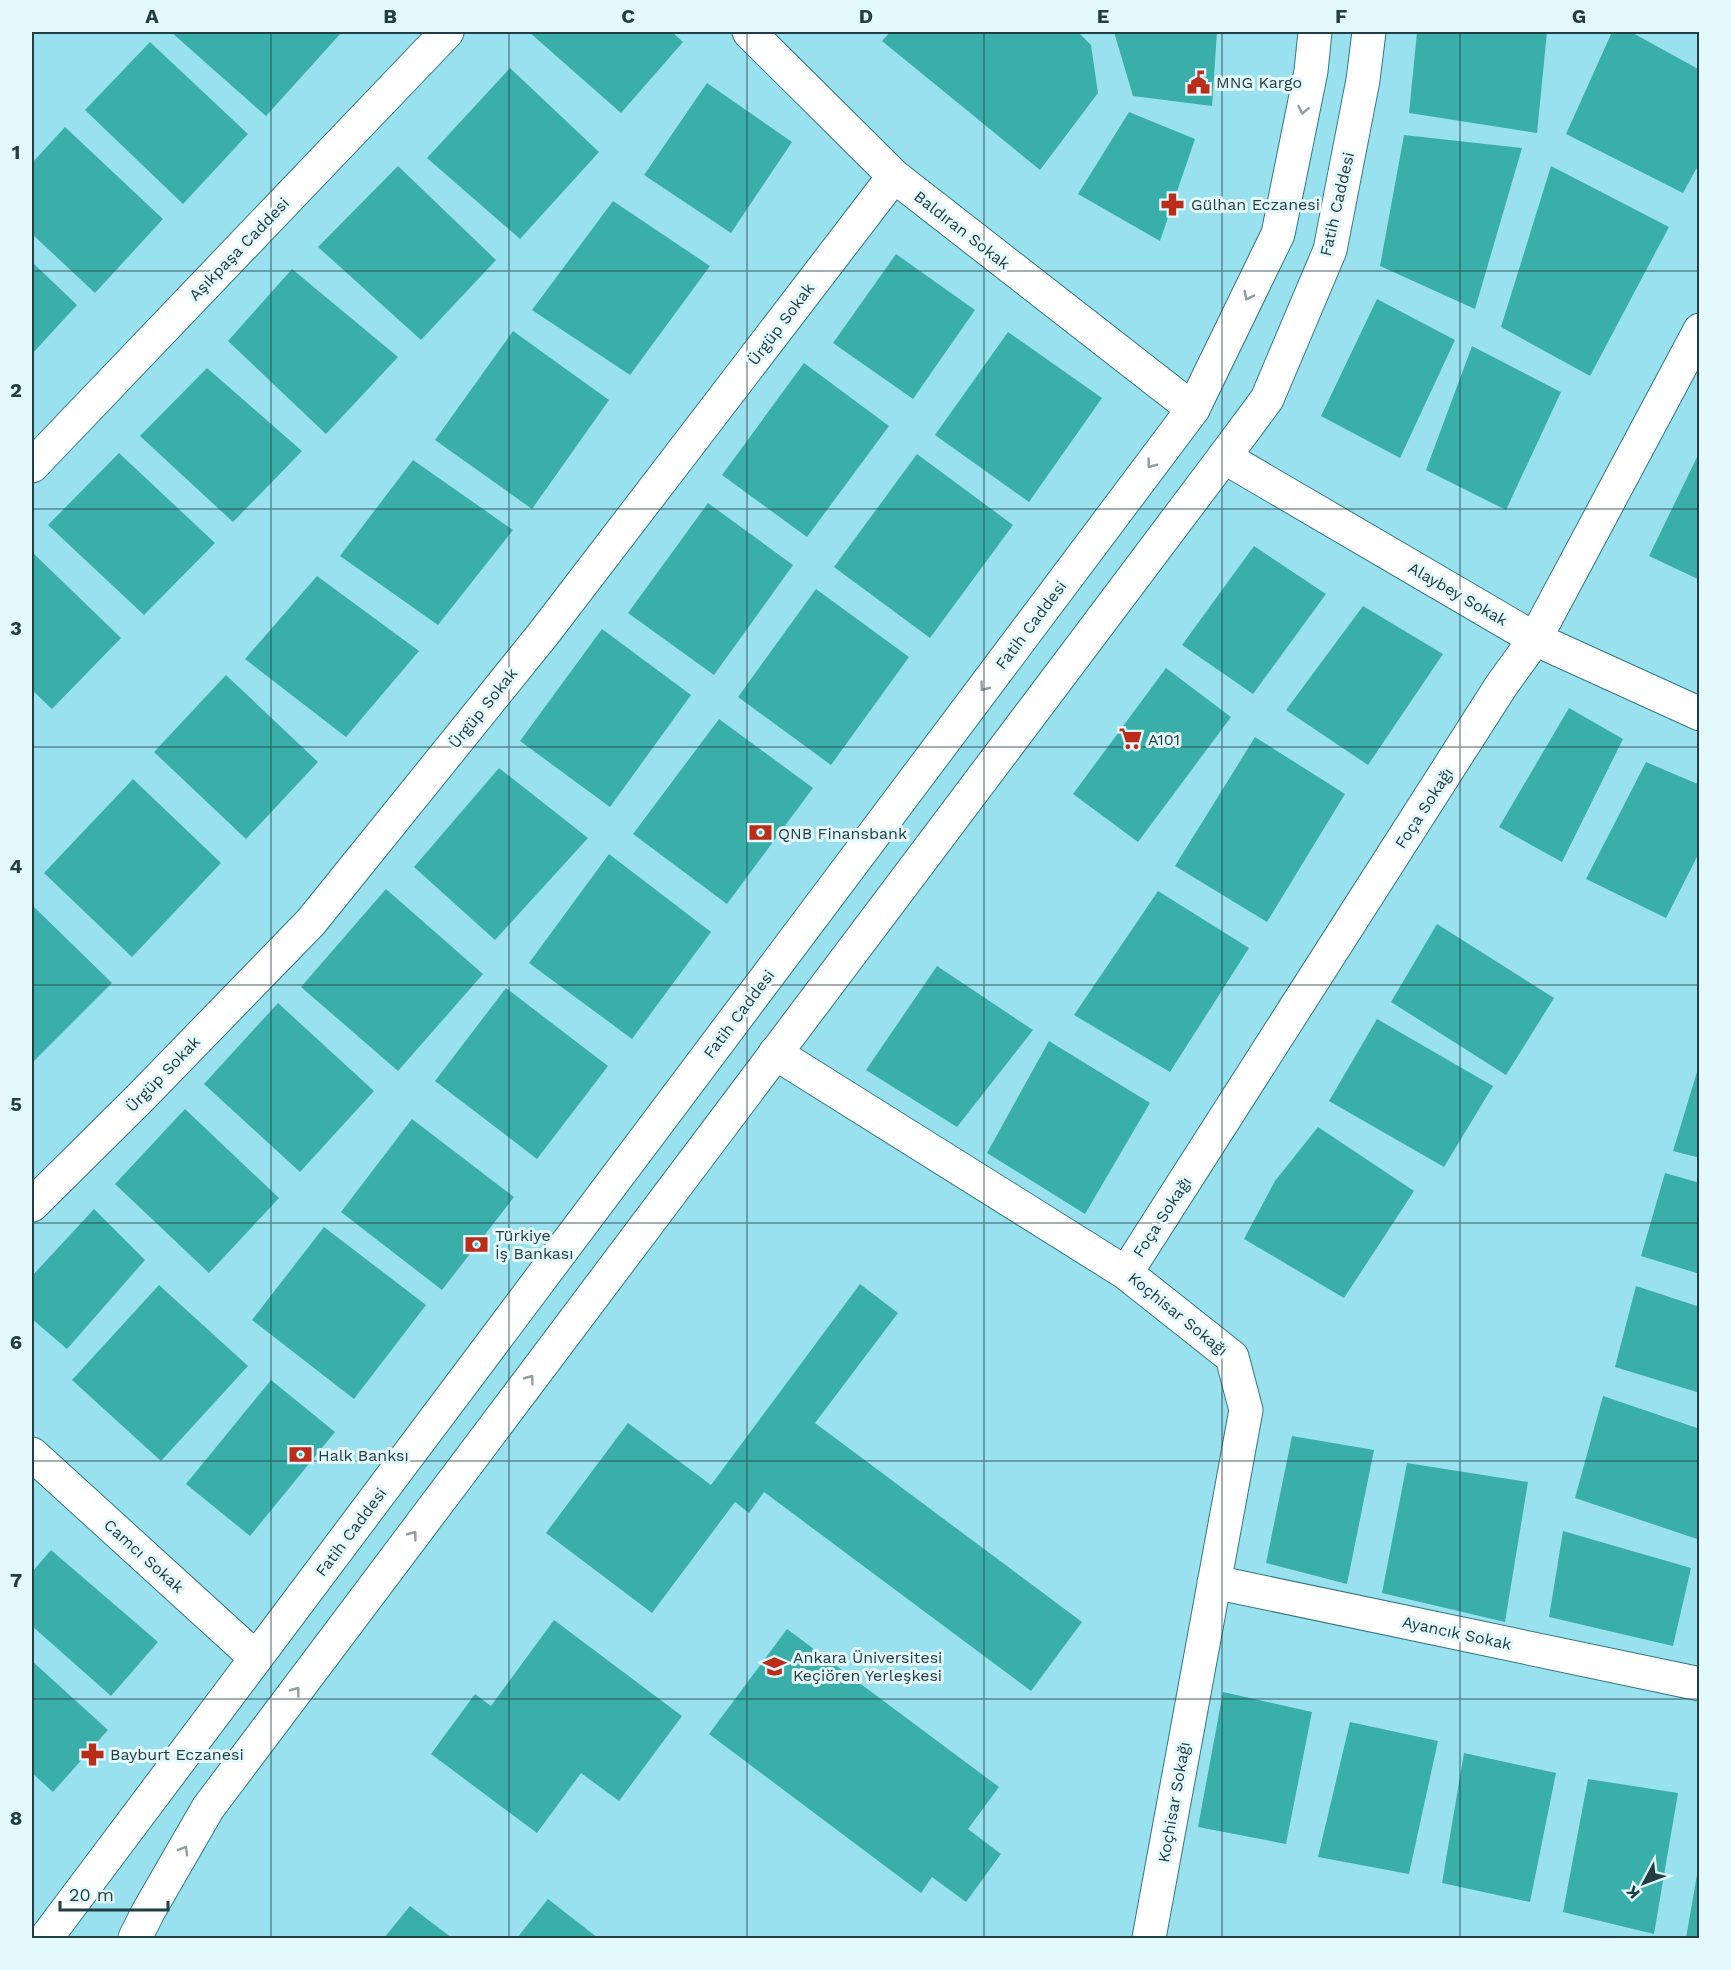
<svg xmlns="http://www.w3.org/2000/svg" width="1731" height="1970" viewBox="0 0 1731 1970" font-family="'Work Sans',sans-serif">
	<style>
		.building { fill: #3aafaa }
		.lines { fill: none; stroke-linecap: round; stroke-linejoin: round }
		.minor-casing { stroke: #2f7885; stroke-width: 35 }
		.major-casing { stroke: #2f7885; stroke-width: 35 }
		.minor { stroke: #fff; stroke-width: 33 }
		.major { stroke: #fff; stroke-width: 33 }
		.oneway { stroke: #909ea1 }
		.grid { fill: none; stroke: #203e43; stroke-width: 1.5; stroke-opacity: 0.55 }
		.labels { text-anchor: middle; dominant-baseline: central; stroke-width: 6; stroke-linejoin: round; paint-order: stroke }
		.poi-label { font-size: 16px; fill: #203e43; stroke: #e4f9fd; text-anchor: start }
		.street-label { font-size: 16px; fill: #203e43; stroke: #e4f9fd }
		.neatline { fill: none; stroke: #203e43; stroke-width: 2 }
		.grid-label { font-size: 20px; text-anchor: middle; font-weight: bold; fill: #203e43 }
	</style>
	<rect width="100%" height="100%" fill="#9ae1ef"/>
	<path class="building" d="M171,32H342L266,116Z
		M529,32H672L683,42L621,113Z
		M890,32H1078L1091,45L1098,93L1040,170L882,41Z
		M1114,32H1217L1212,106L1133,96Z
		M1417,32H1547L1537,133L1409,113Z
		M1612,32H1631L1700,70V162L1683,193L1566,134Z
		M150,42L248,134L183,204L85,110Z
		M510,68L599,152L520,239L427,158Z
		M707,83L792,142L731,233L644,175Z
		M1129,112L1195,139L1160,241L1078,194Z
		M65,127L163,219L95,293L32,234V163Z
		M1404,135L1522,148L1475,309L1380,266Z
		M398,166L496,260L421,340L318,247Z
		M1551,166L1669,227L1590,376L1501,327Z
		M613,201L710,266L630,375L532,310Z
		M896,254L975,310L913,399L833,343Z
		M32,262L77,305L32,354Z
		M292,269L398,357L326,434L228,341Z
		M1377,299L1455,340L1400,458L1321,416Z
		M513,331L609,400L532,509L435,440Z
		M1008,332L1102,398L1029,502L935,435Z
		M1472,346L1561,392L1506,510L1426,470Z
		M804,363L889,426L807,537L722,475Z
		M207,368L302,451L233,522L140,436Z
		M1700,451V580L1649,556Z
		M119,453L215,543L144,615L48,525Z
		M917,454L1013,525L930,638L834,567Z
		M413,460L513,530L438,625L340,556Z
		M708,503L793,565L714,675L628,613Z
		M1254,546L1326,594L1253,694L1182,645Z
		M32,552L121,638L52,709L32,690Z
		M317,576L419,651L346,737L245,659Z
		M816,589L909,657L831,765L738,697Z
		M1363,606L1443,654L1368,765L1286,710Z
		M602,629L691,695L610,807L520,741Z
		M1166,668L1231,717L1138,842L1073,794Z
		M226,675L318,762L246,839L154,752Z
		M1569,708L1623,739L1562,862L1499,827Z
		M719,719L813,788L727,904L633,834Z
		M1255,737L1345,794L1267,922L1175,866Z
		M1646,762L1700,785V851L1666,918L1586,879Z
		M499,768L588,838L495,940L414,867Z
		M133,779L221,863L132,957L44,873Z
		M609,854L711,932L632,1039L529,963Z
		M386,889L483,974L398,1071L301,987Z
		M1158,891L1249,948L1170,1072L1074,1015Z
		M32,905L112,983L32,1063Z
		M1437,924L1554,998L1506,1075L1391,1002Z
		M937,966L1033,1030L957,1127L866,1070Z
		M506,988L608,1066L537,1159L435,1081Z
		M278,1003L374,1091L300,1172L204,1084Z
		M1377,1019L1493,1086L1444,1167L1329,1101Z
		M1049,1041L1150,1103L1085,1214L987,1153Z
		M1700,1062V1158L1673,1151Z
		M185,1109L279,1198L209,1273L115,1184Z
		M412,1119L514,1197L442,1290L341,1212Z
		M1318,1127L1414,1191L1344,1298L1244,1239L1275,1181Z
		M1665,1173L1700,1183V1274L1641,1256Z
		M94,1209L145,1260L67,1349L32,1319V1276Z
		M324,1227L426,1305L354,1399L252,1320Z
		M860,1284L898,1313L815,1423L1082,1622L1031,1691L764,1492L749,1513L735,1502L652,1613L546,1533L628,1423L711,1485Z
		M159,1285L248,1366L161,1461L72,1380Z
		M1636,1286L1700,1307V1393L1615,1367Z
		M271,1380L335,1432L250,1536L186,1484Z
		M1603,1396L1700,1429V1540L1575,1498Z
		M1292,1436L1374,1450L1347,1584L1266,1563Z
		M1407,1463L1528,1482L1505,1622L1382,1593Z
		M1563,1531L1691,1568L1673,1646L1549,1617Z
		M51,1550L158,1642L111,1696L32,1626V1572Z
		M554,1620L682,1716L619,1801L581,1773L537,1833L431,1754L475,1694L491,1706Z
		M787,1629L999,1787L968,1829L1001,1854L966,1902L932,1877L921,1893L709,1734Z
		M32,1661L108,1730L53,1792L32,1773Z
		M1223,1692L1312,1712L1286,1844L1198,1827Z
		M1350,1722L1438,1741L1409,1874L1318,1857Z
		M1464,1753L1556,1773L1530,1902L1442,1883Z
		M1588,1779L1678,1793L1654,1934L1563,1912Z
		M1698,1869L1700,1938H1686Z
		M548,1899L598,1938H517Z
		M410,1906L452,1938H384Z"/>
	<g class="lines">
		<defs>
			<path id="minor" d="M749,32L894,176L1193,409
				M1224,457L1535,639L1700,714
				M32,466L447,32
				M775,1053L1126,1273L1232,1357L1246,1410L1149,1938
				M32,1205L140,1098L311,922L544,633L894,176
				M1126,1273L1501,686L1535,639L1700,330
				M32,1454L256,1658
				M1214,1582L1700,1684"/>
			<path id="major" d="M46,1938L1193,409L1278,234L1311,71L1315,32
				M135,1938L148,1912L208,1808L1224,457L1267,399L1330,250L1363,80L1369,32"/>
		</defs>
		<use href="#minor" class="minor-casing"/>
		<use href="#major" class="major-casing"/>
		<use href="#minor" class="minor"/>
		<use href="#major" class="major"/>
	</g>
	<defs><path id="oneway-chevron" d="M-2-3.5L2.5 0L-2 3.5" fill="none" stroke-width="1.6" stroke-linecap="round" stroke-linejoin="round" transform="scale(1.5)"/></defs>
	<g class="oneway">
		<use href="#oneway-chevron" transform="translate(1303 110) rotate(101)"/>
		<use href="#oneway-chevron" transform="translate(1248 296) rotate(116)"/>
		<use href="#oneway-chevron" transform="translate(1151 464) rotate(127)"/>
		<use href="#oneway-chevron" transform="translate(984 687) rotate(127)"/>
		<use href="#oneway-chevron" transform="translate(530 1379) rotate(-53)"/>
		<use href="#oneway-chevron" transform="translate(413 1535) rotate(-53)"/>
		<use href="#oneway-chevron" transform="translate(296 1691) rotate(-53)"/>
		<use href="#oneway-chevron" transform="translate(184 1850) rotate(-60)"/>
	</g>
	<path class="grid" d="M271,32V1938M509,32V1938M747,32V1938M984,32V1938M1222,32V1938M1460,32V1938M32,271H1700M32,509H1700M32,747H1700M32,985H1700M32,1223H1700M32,1461H1700M32,1699H1700"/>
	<defs>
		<symbol id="civic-bare" viewBox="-9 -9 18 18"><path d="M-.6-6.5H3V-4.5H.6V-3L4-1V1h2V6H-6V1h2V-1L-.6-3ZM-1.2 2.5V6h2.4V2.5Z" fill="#b92d19" stroke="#e4f9fd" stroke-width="2.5" paint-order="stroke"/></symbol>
		<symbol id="pharmacy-bare" viewBox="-9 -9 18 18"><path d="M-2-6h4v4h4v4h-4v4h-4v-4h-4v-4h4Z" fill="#b92d19" stroke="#e4f9fd" stroke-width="2.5" paint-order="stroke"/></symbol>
		<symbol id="supermarket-bare" viewBox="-9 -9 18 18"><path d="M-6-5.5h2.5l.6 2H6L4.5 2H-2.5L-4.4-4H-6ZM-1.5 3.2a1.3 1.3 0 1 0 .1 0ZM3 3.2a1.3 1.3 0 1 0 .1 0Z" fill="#b92d19" stroke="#e4f9fd" stroke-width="2.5" paint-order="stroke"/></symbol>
		<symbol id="bank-bare" viewBox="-9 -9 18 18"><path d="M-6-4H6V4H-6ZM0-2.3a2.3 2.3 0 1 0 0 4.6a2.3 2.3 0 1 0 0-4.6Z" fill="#b92d19" stroke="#e4f9fd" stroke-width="2.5" paint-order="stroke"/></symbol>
		<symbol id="university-bare" viewBox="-9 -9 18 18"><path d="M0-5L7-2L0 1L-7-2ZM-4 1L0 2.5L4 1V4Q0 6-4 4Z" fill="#b92d19" stroke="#e4f9fd" stroke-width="2.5" paint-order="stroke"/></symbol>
	</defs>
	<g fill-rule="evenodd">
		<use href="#civic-bare" x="1182" y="66" width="33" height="33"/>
		<use href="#pharmacy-bare" x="1156" y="188" width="33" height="33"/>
		<use href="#supermarket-bare" x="1114" y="722" width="33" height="33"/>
		<use href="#bank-bare" x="744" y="816" width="33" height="33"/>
		<use href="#bank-bare" x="460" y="1228" width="33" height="33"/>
		<use href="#bank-bare" x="284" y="1438" width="33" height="33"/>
		<use href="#university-bare" x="758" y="1650" width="33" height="33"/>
		<use href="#pharmacy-bare" x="76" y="1738" width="33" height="33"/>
	</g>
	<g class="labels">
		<g class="poi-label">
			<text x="1216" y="82">MNG Kargo</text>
			<text x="1191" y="204">Gülhan Eczanesi</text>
			<text x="1148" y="739">A101</text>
			<text x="778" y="833">QNB Finansbank</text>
			<text x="495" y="1235">Türkiye<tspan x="495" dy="18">İş Bankası</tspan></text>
			<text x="318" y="1455">Halk Banksı</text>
			<text x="793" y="1657">Ankara Üniversitesi<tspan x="793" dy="18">Keçiören Yerleşkesi</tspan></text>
			<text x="110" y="1754">Bayburt Eczanesi</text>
		</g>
		<g class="street-label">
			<text transform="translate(1337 204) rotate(-77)">Fatih Caddesi</text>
			<text transform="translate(962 230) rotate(38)">Baldıran Sokak</text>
			<text transform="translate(239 249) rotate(-46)">Aşıkpaşa Caddesi</text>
			<text transform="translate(781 324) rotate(-53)">Ürgüp Sokak</text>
			<text transform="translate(1458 594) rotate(30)">Alaybey Sokak</text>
			<text transform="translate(1031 625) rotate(-53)">Fatih Caddesi</text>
			<text transform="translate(483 708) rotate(-51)">Ürgüp Sokak</text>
			<text transform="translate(1424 808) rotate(-57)">Foça Sokağı</text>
			<text transform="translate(739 1014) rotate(-53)">Fatih Caddesi</text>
			<text transform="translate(163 1074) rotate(-46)">Ürgüp Sokak</text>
			<text transform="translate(1162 1217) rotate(-57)">Foça Sokağı</text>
			<text transform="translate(1178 1314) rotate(39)">Koçhisar Sokağı</text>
			<text transform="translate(351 1532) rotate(-53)">Fatih Caddesi</text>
			<text transform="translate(144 1556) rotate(42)">Camcı Sokak</text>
			<text transform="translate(1457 1633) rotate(12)">Ayancık Sokak</text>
			<text transform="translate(1174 1802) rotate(-80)">Koçhisar Sokağı</text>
		</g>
	</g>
	<rect width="1731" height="1970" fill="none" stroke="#e4f9fd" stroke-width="66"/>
	<g transform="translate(1644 1883) rotate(229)" stroke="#e4f9fd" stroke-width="4.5" paint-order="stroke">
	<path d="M0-4.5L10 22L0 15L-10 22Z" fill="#203e43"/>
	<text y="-9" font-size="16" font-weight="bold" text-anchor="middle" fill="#203e43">K</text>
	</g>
	<path d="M60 1901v9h108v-9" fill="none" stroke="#203e43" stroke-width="3"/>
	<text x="69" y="1901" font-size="18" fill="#203e43" stroke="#e4f9fd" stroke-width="4.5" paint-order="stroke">20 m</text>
	<rect x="33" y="33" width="1665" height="1904" class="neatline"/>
	<g class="grid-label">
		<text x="152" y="23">A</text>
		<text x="390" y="23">B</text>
		<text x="628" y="23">C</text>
		<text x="866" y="23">D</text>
		<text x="1103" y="23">E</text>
		<text x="1341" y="23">F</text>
		<text x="1579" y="23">G</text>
		<text x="16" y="159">1</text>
		<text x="16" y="397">2</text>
		<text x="16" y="635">3</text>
		<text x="16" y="873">4</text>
		<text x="16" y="1111">5</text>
		<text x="16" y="1349">6</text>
		<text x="16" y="1587">7</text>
		<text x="16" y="1825">8</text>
	</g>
</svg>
